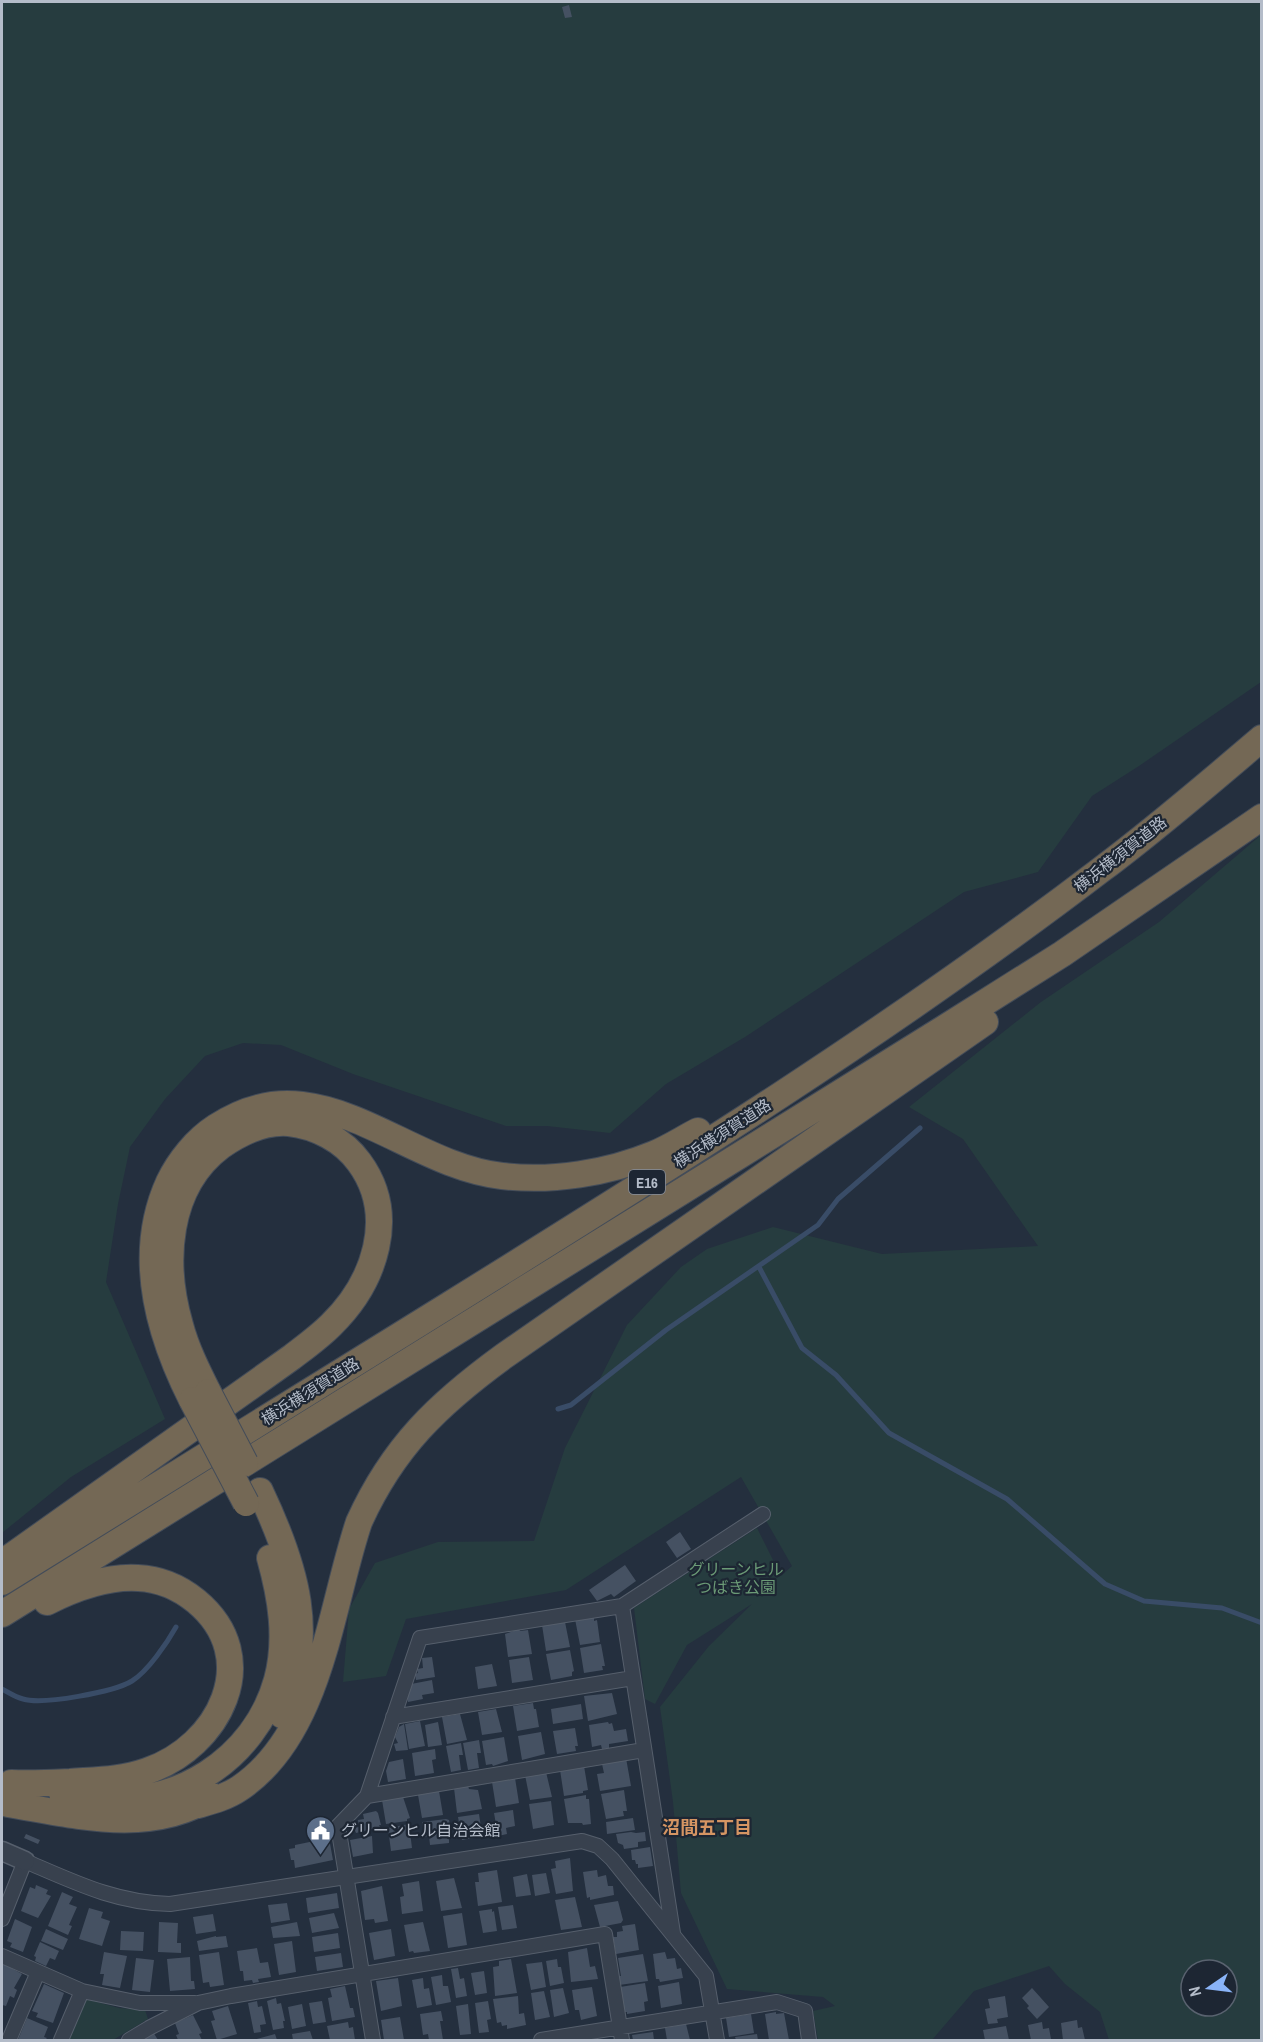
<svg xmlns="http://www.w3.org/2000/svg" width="1263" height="2042" viewBox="0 0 1263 2042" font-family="'Archivo Narrow','Noto Sans JP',sans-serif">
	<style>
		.green { fill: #263c3f; fill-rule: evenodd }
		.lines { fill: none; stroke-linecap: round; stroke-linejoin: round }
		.stream { stroke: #394c67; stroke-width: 5 }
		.building { fill: #455162 }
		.minor-casing { stroke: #565f6c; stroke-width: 16 }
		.tertiary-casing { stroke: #565f6c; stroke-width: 21 }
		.motorway-casing { stroke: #434c59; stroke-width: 28 }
		.minor { stroke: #38414e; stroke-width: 14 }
		.tertiary { stroke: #38414e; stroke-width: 18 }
		.motorway { stroke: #746855; stroke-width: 26 }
		.motorway-bridge-casing { stroke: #434c59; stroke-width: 28; stroke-linecap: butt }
		.motorway-bridge { stroke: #746855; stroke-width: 26 }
		.labels { text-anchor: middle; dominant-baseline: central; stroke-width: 4.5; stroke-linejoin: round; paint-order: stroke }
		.shield { fill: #1d2633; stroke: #878f9c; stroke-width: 1.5 }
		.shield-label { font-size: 15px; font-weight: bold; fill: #b4bcc9 }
		.street-label { font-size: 16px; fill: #b4bcc9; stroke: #1d2633 }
		.park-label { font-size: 16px; fill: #6b9a76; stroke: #1d2633 }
		.poi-label { font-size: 16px; fill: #b4bcc9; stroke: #1d2633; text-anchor: start }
		.neighbourhood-label { font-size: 18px; font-weight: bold; fill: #d59563; stroke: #1d2633 }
	</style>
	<rect width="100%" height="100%" fill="#242f3e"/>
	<path class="green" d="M2,2H1261V682L1139,766L1092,796L1038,872L964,892L745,1037L666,1084L610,1133L547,1126H506L353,1074L281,1045L243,1043L205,1056L165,1099L130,1147L118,1204L106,1282L165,1419L71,1477L2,1533Z
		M1261,835V2040H1109L1100,2012L1065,1984L1049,1966L974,1991L932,2040H818L813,2011L835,2006L823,1997L727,1989L681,1893L673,1802L660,1707L709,1646L752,1604L687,1645L655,1704L645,1699L634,1608L757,1528L781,1576L792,1566L741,1477L566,1590L406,1619L386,1676L343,1682L349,1609L375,1563L438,1542L534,1541L565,1448L627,1325L681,1267L707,1249L773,1227L882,1254L1038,1246L963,1139L909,1107L1041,1002L1159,922ZM1191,1970H1227V2006H1191Z
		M86,1999L119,2008L145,2010L148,2019L113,2040H69Z"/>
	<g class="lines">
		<path class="stream" d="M759,1267L802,1348L836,1375L889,1433L1007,1499L1105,1584L1144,1601L1222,1608L1262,1623
			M558,1409L571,1405L666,1330L818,1225L838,1199L920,1128
			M2,1689C8,1692 15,1697 23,1699C43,1705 114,1692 132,1681C148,1671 167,1643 176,1627"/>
	</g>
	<path class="building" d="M569,5L572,17L565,18L562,7Z
		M680,1532L691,1549L677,1558L666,1542Z
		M625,1565L636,1581L614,1597L611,1594L597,1601L589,1590Z
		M594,1616V1621L597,1620L600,1642L580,1645L575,1619Z
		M550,1622V1624L565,1622L570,1647L546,1651L542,1625Z
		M519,1629L520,1631L528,1630L532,1654L508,1657L505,1634Z
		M601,1644L605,1666H602L603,1670L584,1673L580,1648Z
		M570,1650L574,1671L572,1672V1676L551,1680L546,1654Z
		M432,1657L435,1677L416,1680L415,1674L418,1673L417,1669L423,1668L422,1658Z
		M529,1657L533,1680L512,1683L509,1660Z
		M492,1664L497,1686L478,1689L475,1667Z
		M432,1680L434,1693L422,1695L423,1699L408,1702L406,1691L410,1690L411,1684Z
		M612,1693L617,1714L588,1721L584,1696Z
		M533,1703L534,1709H536L539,1727L517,1731L513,1706Z
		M581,1704L583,1719L553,1724L551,1709Z
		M496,1709L502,1732L482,1735L478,1712Z
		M460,1714L467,1740L447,1744L442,1717Z
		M420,1721L425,1746L409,1749L405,1724Z
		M438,1722L442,1745L428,1747L425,1725Z
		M608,1722L609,1724L612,1723L614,1731L626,1729L628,1741L609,1744V1748L602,1749L601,1745L592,1747L589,1725Z
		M404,1724L408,1750L396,1751L394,1744L398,1743L395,1737L399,1727Z
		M575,1728L578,1746H575L576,1751L557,1754L553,1731Z
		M541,1732L545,1754L522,1760L518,1736Z
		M504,1737L508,1761L493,1766L492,1764L486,1765L482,1741Z
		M479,1740L481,1753H477L479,1768L468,1770L463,1743Z
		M461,1743L463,1755H459L461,1770L451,1772L446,1746Z
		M435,1749L436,1759L432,1760L434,1773L415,1776L412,1753Z
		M626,1758L631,1786L600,1791L597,1774L604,1773L602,1764Z
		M403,1759L406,1779L388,1782L386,1771L389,1762Z
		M584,1766L588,1790L583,1791V1793L564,1796L560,1770Z
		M546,1772L552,1797L530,1800L525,1775Z
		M515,1778L519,1803L496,1807L492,1782Z
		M468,1786L469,1789L478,1790L482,1809L457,1813L454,1788Z
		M624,1790L627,1811H623L624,1816L606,1819L601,1794Z
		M439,1791L443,1815L422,1818L418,1795Z
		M586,1795V1799H589L591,1824L583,1825L582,1823H568L564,1799Z
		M403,1797L410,1818L407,1819V1821L386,1824L382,1800Z
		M551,1801L554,1825L533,1829L529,1804Z
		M513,1810L515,1826L506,1828L507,1834L498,1836L494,1813Z
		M376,1811L378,1813L381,1825H379L380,1827L356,1833L354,1828L359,1827L358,1820L364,1819L363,1814Z
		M479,1814L482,1834L473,1835L474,1838L462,1840L458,1817Z
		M633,1818L635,1830L607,1834L606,1822Z
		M446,1819L449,1820L452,1838L449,1839V1843L430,1845L429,1836L424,1837L422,1822Z
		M409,1824L412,1848L391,1851L388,1828Z
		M631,1832L636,1833L645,1832L646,1841L638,1842V1847L624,1849L623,1845L618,1843L616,1834Z
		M26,1834L40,1840L38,1844L24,1838Z
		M372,1836L373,1853L353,1857L350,1840Z
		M329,1838L333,1860L295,1868L294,1860H291L289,1849L295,1848V1845Z
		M650,1847L653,1866L638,1868V1864H636L635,1860H632L631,1850Z
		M570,1858L573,1891L556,1894L551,1869L556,1868L555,1861Z
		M497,1870L502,1902L478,1906L475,1882H479L478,1873Z
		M597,1870L598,1877L606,1875L608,1886H613L614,1895L590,1900V1897L587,1898L583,1872Z
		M546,1873L550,1893L535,1896L532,1875Z
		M527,1874L531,1895L516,1897L513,1877Z
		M454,1878L462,1908L441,1911L436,1881Z
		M419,1881L423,1911L402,1914L400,1897L404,1896L402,1884Z
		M36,1885L48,1890L46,1894L51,1896L38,1918L21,1911L30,1887L35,1889Z
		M382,1886L388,1921L375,1923L374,1919L365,1920L361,1891Z
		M62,1892L73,1897L69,1904L77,1907L69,1925L72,1926L68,1935L48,1926Z
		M337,1893L339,1908L308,1913L306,1898Z
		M575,1897L582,1927L561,1930L555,1900Z
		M618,1901L623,1920L621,1923L600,1927L594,1905Z
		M287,1903L290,1920L271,1923L268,1905Z
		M513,1905L517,1928L502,1930L498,1907Z
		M89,1908L103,1912L101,1918L110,1921L102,1946L79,1939Z
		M492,1909V1912L494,1911L497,1931L483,1933L479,1911Z
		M334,1913L339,1928L312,1933L309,1918Z
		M462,1913L467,1945L448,1948L443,1916Z
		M213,1914L216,1931L196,1934L193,1917Z
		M15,1919L32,1927L23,1952L10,1947L12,1943L7,1941Z
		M159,1922L178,1923L177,1943H181V1953L158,1952Z
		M297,1922L300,1936L273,1938L271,1927Z
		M423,1922L430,1951L414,1953L413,1951L409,1952L404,1925Z
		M635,1924L639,1950L616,1954L613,1937H617V1932L623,1931L622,1926Z
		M46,1929L68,1939L63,1950L41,1941Z
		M391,1929L395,1956L374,1960L369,1933Z
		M121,1931L144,1932L143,1951L120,1950Z
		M338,1933L340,1948L314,1952L312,1937Z
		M216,1936V1937L226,1936L228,1947L199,1951L197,1941Z
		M292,1941L296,1972L279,1975L274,1944Z
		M40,1942L59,1951L55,1960L50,1958L46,1966L35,1961L36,1957L34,1956Z
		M257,1948L260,1963L268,1962L271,1977L258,1979L259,1982L253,1983L252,1980L244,1981L243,1971H240L237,1951Z
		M587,1948L590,1967L595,1966L598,1979L571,1982L568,1952Z
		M104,1952L127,1956L120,1988L102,1985L104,1974H100Z
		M219,1952L224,1985L210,1987L209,1982L203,1983L199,1955Z
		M665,1952L667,1959L675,1958L677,1969L681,1968L683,1978L660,1982L659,1979H656L653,1954Z
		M341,1953L343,1967L317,1971L315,1957Z
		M643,1954L648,1981L619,1985L618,1976H621L618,1958Z
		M190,1957L191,1981H194L195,1989L170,1991L167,1959Z
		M136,1958L154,1960L150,1992L132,1990Z
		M511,1959L517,1993L495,1996L493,1967L499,1966V1961Z
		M557,1959L558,1967H561L564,1983L550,1986L546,1961Z
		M542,1962L546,1987L531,1990L526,1964Z
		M2,1963L22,1974L14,1988L17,1990L14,1998L10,1996L6,2006L2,2005Z
		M458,1968L460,1979L464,1978L467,1996L456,1998L451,1969Z
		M484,1971L487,1993L475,1995L471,1973Z
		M442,1975L443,1986H448L451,2002L436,2005L431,1977Z
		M398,1978L402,2006L381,2011L376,1981Z
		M423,1978L424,1989L429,1988L432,2005L417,2008L412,1980Z
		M679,1982L682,2004L661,2008L658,1986Z
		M645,1983L648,2001L644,2002L645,2011L627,2014V2012H624L620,1987Z
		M44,1984L64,1993L53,2023L36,2017L38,2013L32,2011Z
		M345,1986L350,2008H353L355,2017L332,2021L328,1998L332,1997L330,1989Z
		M592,1987L597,2016L581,2020L579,2010H575L572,1990Z
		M563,1988L569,2013L554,2017L550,1990Z
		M1032,1988L1049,2007L1037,2019L1027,2008L1029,2006L1022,1998Z
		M544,1991L550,2017L535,2020L531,1993Z
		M518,1996L519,2014L524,2013L526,2025L507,2029V2025L502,2026L501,2022L497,2023L493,1999Z
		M1005,1996L1008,2017L997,2019L998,2023L988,2024L985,2009L990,2008L988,1999Z
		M276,1998L277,2004L281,2003L285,2021H283L284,2028L273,2030L267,2001Z
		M257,2001L258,2007L262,2006L266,2024L260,2025L261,2032L254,2033L248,2003Z
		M322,2001L326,2022L313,2024L309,2003Z
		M488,2001L491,2019L487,2020L489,2032L479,2033L475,2003Z
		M302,2004L306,2026L292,2029L288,2007Z
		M468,2004L471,2034L460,2035L456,2006Z
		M228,2006L237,2034L217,2040L211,2021L215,2020L212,2011Z
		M441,2011L443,2021H440L443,2040H429L428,2034L423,2035L420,2014Z
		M776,2012V2014L784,2013L789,2040H769L765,2014Z
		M751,2014L754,2033L729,2037L726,2018Z
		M193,2015L202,2033L199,2034L202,2040H178L176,2035L179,2034L175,2023Z
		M400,2017L404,2040H384L381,2020Z
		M27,2018L48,2027L44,2037L47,2038L45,2040H18Z
		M1077,2020L1078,2028L1082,2027L1085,2040H1063L1061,2023Z
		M348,2022L349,2028L353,2027L355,2040H330L327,2026Z
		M1042,2022L1043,2029L1049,2028L1051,2039L1047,2040H1031L1028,2025Z
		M686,2024L690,2040H667L665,2028Z
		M1006,2026L1009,2040H985L983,2030Z
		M310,2031L313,2040H293L292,2034Z
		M153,2032L158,2040H138Z
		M653,2032L654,2040H633L632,2035Z
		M275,2034L277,2040H253Z
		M757,2034L758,2040H736L735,2037Z"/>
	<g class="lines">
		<defs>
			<path id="minor" d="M622,1606L673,1933
				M393,1717L633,1678
				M367,1796L644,1750
				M2,1919L25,1861C74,1882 116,1903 170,1904L582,1841L598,1846L612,1859L706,1976L717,2040
				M2,1956L82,1991L140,2003H195
				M9,2040L38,1972
				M61,2040L82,1991
				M129,2040L149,2028L198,2003L231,1996L605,1934L622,2040
				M373,2040L338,1826L367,1796L420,1638L622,1606L763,1514
				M541,2040L777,2002L805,2011L809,2040"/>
			<path id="tertiary" d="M2,1851L25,1861"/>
			<path id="motorway" d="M192,1400C158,1333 136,1254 169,1182C179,1161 196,1140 216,1127C242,1110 270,1101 302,1105C370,1113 431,1168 502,1176C552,1182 608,1173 654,1154C669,1148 684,1138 698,1131
				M260,1491C296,1567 317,1635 282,1715
				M2,1563L292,1357C305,1347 319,1337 331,1325C375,1282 398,1215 359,1162C343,1140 316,1126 289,1123C265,1121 241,1132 221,1146C166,1187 162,1263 180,1325C186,1348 197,1370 208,1392
				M2,1582C151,1489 300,1397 449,1305C671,1167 894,1028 1102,869C1157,828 1209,783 1262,738
				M2,1614L943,1029L1062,954L1262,817
				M11,1783C32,1784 49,1783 70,1782C96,1780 121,1780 147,1771C219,1747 265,1658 196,1601C180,1588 160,1579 138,1578C106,1576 75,1588 47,1602
				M62,1793C72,1796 82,1797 93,1799C174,1810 255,1760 277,1680C288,1639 281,1597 270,1558
				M8,1804C74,1815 151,1836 212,1796
				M198,1805C212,1801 227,1797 240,1788C321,1733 330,1608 359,1522C393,1447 438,1404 504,1356L985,1022"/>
		</defs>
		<use href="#minor" class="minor-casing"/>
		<use href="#tertiary" class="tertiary-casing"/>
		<use href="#motorway" class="motorway-casing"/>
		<use href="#minor" class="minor"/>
		<use href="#tertiary" class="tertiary"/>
		<use href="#motorway" class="motorway"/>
		<defs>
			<path id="motorway-bridge" d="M208,1392L245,1463
				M192,1400L246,1503"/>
		</defs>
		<use href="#motorway-bridge" class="motorway-bridge-casing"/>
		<use href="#motorway-bridge" class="motorway-bridge"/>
	</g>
	<defs>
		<symbol id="civic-pin" viewBox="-11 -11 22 30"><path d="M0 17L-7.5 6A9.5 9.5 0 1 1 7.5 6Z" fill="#5c6f8a" stroke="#1d2633"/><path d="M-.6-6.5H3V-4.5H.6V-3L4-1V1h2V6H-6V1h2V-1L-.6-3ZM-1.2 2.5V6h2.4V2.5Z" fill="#fff"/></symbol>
	</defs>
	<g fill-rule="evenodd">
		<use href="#civic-pin" x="304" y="1814" width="33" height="45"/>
	</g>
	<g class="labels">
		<rect class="shield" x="629" y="1170" width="36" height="24" rx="4.5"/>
		<g class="shield-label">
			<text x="647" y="1182">E16</text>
		</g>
		<g class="street-label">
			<text transform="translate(1120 854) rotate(-38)">横浜横須賀道路</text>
			<text transform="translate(722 1133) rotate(-33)">横浜横須賀道路</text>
			<text transform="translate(310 1391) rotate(-32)">横浜横須賀道路</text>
		</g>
		<g class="park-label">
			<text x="736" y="1569">グリーンヒル<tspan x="736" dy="18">つばき公園</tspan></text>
		</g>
		<g class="poi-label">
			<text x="341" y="1830">グリーンヒル自治会館</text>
		</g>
		<g class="neighbourhood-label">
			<text x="707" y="1827">沼間五丁目</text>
		</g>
	</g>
	<rect width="1263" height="2042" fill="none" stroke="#b4bcc9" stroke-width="6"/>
	<g transform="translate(1209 1988) rotate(256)"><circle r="28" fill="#1d2633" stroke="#59626f" stroke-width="1.5"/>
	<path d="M0-4.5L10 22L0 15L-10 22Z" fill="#8ab4f8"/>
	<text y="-9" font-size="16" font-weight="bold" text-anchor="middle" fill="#b4bcc9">N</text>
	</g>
</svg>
